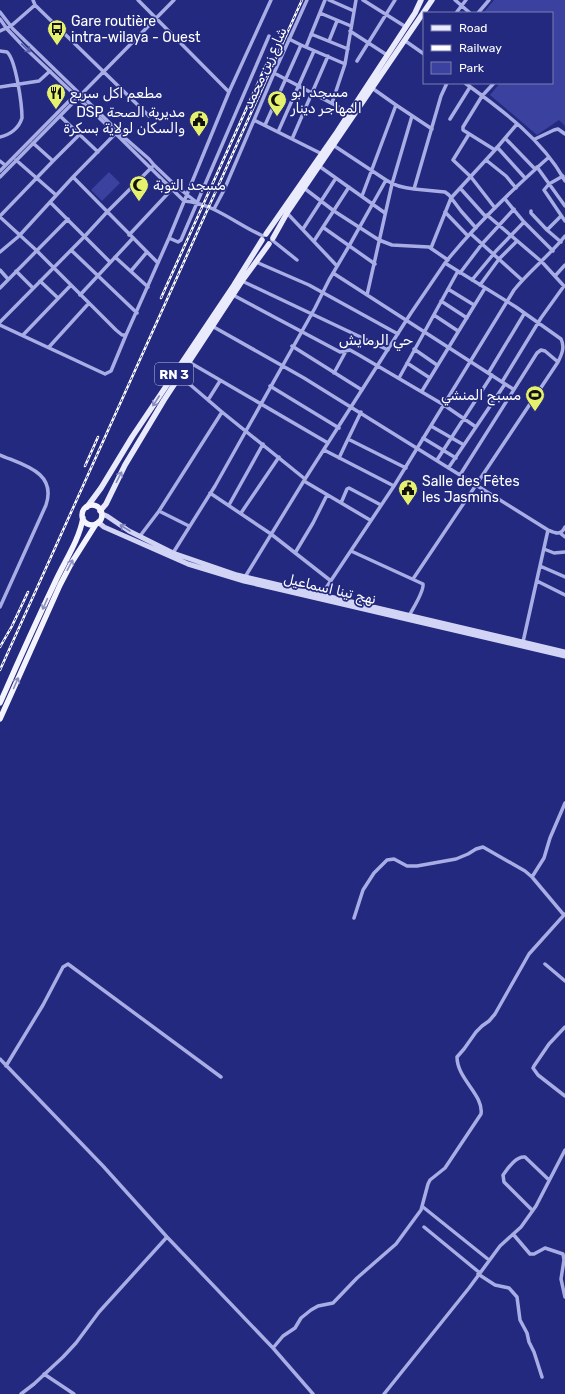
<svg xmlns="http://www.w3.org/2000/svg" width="565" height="1394" viewBox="0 0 565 1394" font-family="Rubik,'Noto Naskh Arabic',sans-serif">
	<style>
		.green { fill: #3a419e }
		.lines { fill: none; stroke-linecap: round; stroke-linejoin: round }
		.minor { stroke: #a8ade6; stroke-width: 3.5 }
		.secondary { stroke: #d2d4f5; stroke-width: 5 }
		.primary { stroke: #eaeafd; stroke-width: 5.5 }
		.trunk { stroke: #f4f4fe; stroke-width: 5.5 }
		.rail-casing { stroke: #fff; stroke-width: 2.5 }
		.rail { stroke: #23297e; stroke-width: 1; stroke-dasharray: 3; stroke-linecap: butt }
		.oneway { stroke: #585ea8 }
		.oneway2 { stroke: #868abe }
		.oneway3 { stroke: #7a7eba }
		.oneway4 { stroke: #8c8ebe }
		.labels { text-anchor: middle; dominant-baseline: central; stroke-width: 3.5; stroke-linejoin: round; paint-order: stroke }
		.shield { fill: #23297e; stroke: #bdbfd8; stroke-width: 1 }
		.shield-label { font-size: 13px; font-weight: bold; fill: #fff }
		.poi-label { font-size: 14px; fill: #fff; stroke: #23297e; text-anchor: start }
		.street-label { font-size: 14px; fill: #fff; stroke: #23297e }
		.neighbourhood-label { font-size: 15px; fill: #fff; stroke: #23297e }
	</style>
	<rect width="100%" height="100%" fill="#23297e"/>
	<path class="green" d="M494,0H565V126L559,120L537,135L490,95L500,83H552V13H483Z
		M109,172L120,183L102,201L91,190Z"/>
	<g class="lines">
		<path class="minor" d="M33,0L35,5L149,116
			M138,0L229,92
			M307,0L274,73L254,120L322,154
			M329,0L354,11
			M363,0L406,27
			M455,0L470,13
			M0,12L13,29L81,95L125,138L149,159L154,165L176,186L195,201
			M320,13L351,26
			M456,13L466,0
			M478,13L489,0
			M0,19L7,29L24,47L112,130L184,201C213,203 236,224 263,236
			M0,31L11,26L35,5
			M350,31L387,55
			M311,34L348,49
			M289,39L301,45L345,64
			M404,40L424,54
			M329,41L337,21
			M306,47L325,0
			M0,51L7,52C16,60 22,105 22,118C19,128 10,135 0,137
			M357,61L395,0
			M274,73L350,113
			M465,83C502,110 543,140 565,181
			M494,83L482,96L463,127V130L495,150L517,124
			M0,87L39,81L50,71
			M372,88L396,105L432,129
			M332,103L345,64L356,0
			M60,116L98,152
			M450,119L470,87
			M265,125L301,45
			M278,132L314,51
			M469,134L453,160L471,177L495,208
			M505,138L535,169
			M292,139L328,56
			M535,139L554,130L558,129L565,134
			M33,143L53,161
			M497,147L525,178
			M549,157C513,189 476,224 445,263L516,307L561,339C565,347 562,354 558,362
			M16,160L56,195
			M486,160L506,176L516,188
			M0,161L5,165
			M319,166L385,213
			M537,167L565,206
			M0,171L75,95
			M563,176L549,184L544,190L565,221
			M0,177L174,0
			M73,177L158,263
			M386,180C395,186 403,188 414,189L441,96L447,83
			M304,188L334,211L379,240L392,245L429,247L448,260
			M460,188L486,217
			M414,189L445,192L449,195L461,211L476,228
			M362,196L396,105
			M505,199L524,222L553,251
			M50,202L110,262
			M214,209L224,190L254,120
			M531,211V213L547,230
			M445,212L468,236
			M287,213L337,266
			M487,215L542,262L564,286L541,318L502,382
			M0,216L53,161L79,135
			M0,217L36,250L116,330L122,335H126L169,238L229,92L271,0
			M324,228L375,264
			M303,229L336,178
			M471,234L522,280
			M129,235L173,188
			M169,238L178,242L181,240L269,36
			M272,240L297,260
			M314,241L349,187
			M561,242L547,230L561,216
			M431,248L451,198L495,150
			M71,250L137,313
			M0,252L19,236L73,177L117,132
			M115,257L148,287
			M499,259L517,241
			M256,262L309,285L398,334
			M0,270L8,279
			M16,271L33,288
			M131,271L147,252
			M333,273L513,389
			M460,273L482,244L514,209
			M555,276L565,265
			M472,280L496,251L524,222
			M40,281L58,298
			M242,281L388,350
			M480,285L499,259
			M0,288L68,219
			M448,289L474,305
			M80,295L133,238
			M233,295L340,352L350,350L359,355L444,405L476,427
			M367,295L392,184L412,116
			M441,301L467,318
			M434,315L458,331
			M0,322L85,236L107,212L152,167
			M0,325L105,374L111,371L126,335
			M212,326L304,378L476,485L558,362L545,351L541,350L537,353L460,475
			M23,335L71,285
			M292,346L362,390
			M49,347L89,303
			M414,349L437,365
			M189,362L328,443
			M407,363L430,378
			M489,372L524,314
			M334,373L346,351
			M180,376L222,412L305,479
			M399,378L458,271
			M270,386L339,428
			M422,391L485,288
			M208,400L220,381
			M431,426L464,445
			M423,438L456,458
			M348,439L361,412
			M324,450L394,486
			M0,455C23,465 57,472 46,505L0,607
			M339,458L348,439L406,468
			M437,460L492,375
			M449,467L505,384
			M304,481L370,520
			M210,493L271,534L331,581
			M341,503L347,489L349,488L381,505
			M229,505L263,444
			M241,513L279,457
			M189,526L159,511L222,412
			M560,533L565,537
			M140,536L159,511
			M544,549L554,553L565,552
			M351,551L423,584C424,592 413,608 409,616
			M173,553L215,486L315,308L329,280L349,246L386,180L333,145
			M295,553L313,523L327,495
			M540,566L565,577
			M245,577L305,479L411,313L445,263
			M413,579L476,485L548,530C555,533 561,536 565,527
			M537,581L565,595
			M320,597L394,486L514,290C529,271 549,256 565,236
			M523,642L548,530
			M532,877L544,858L550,838L565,803
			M354,918L363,890L374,873L387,860L394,859L407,866H417L456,859L468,854L476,849L483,847L525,871L532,877L564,915
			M545,964L565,981
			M565,1027L549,1044L534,1066L533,1068L538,1075L565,1096
			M0,1059L103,1166L167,1237L273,1348L313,1394
			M6,1066L43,1005L63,967L68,964L221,1077
			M423,1207L489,1260
			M532,1210L504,1182L503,1175C508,1168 516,1156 525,1157L549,1180
			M424,1227L480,1273
			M513,1234L530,1254H534L545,1248L563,1254L564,1260L561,1279L565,1297
			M478,1274L495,1285L509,1288L517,1297L520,1320L527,1333L529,1342L534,1352L542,1377
			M273,1348L283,1336L295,1328L301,1318L311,1310L318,1306L333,1303L357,1278L396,1244L421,1210L428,1184L430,1180L445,1168L481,1114C484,1095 457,1079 457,1057L464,1049L476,1032L482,1026L489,1021L495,1014L529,954L565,914
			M44,1374L74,1394
			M21,1394L34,1384L63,1357L76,1343L99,1312L167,1237
			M384,1394L469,1288L500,1246L521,1227L536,1206L565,1150"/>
		<path class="secondary" d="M102,514L107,516L129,531L173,553L237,575L565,652
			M98,522L104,527L188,564L244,581L565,656"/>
		<path class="primary" d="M266,234L337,132L415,13L421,0
			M273,238L287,213L432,0
			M87,507L101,488L132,437L234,285L262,240
			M100,511L106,504L125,465L164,400L242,281L269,244"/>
		<path class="trunk" d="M82 515a10 10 0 1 1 20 0a10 10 0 1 1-20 0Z
			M0,703C18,662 37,620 56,580C66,559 79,540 83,518
			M0,719L60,585L72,562L96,524"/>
		<defs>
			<path id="rail" d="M161,298L267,63
				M85,466L98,437
				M0,647L12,626L28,592
				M0,670L302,0"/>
		</defs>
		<use href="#rail" class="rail-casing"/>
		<use href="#rail" class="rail"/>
	</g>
	<defs><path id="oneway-shaft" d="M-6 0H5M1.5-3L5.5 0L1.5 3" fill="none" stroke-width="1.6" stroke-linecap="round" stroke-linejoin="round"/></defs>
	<use class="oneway" href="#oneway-shaft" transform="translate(26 48) rotate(44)"/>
	<g class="oneway2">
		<use href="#oneway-shaft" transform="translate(156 401) rotate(123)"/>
		<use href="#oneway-shaft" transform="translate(119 477) rotate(-63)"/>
	</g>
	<use class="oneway3" href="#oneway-shaft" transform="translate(125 528) rotate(-148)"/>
	<g class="oneway4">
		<use href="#oneway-shaft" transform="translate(70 565) rotate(-62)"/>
		<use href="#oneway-shaft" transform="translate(45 604) rotate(114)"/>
		<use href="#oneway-shaft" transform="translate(16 683) rotate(-66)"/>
	</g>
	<defs>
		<symbol id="bus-pin" viewBox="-11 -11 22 30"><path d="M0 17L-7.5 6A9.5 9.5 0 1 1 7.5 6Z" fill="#e5f16c" stroke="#23297e"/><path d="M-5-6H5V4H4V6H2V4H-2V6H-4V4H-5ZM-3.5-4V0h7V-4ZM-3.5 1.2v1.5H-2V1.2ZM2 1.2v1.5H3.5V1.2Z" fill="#111"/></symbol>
		<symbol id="restaurant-pin" viewBox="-11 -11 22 30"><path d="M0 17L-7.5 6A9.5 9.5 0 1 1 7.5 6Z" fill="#e5f16c" stroke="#23297e"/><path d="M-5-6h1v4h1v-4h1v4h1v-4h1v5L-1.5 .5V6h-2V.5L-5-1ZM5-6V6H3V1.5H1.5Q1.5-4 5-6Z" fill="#111"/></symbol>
		<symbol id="mosque-pin" viewBox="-11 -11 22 30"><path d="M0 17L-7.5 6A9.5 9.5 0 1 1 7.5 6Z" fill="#e5f16c" stroke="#23297e"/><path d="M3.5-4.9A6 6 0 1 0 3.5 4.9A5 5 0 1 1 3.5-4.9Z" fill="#111"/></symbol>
		<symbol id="civic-pin" viewBox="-11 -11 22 30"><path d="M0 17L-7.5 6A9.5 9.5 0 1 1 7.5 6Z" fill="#e5f16c" stroke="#23297e"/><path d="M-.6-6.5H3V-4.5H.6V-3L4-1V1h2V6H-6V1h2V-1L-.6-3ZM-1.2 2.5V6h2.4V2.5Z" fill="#111"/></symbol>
		<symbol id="stadium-pin" viewBox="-11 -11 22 30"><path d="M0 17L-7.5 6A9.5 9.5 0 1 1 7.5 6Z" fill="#e5f16c" stroke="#23297e"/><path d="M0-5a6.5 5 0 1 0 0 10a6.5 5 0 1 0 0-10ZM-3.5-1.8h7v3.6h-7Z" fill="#111"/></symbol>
	</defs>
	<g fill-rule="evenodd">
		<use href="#bus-pin" x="46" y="18" width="22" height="30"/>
		<use href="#restaurant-pin" x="45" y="82" width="22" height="30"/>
		<use href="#mosque-pin" x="266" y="89" width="22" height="30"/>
		<use href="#civic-pin" x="188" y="109" width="22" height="30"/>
		<use href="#mosque-pin" x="128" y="174" width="22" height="30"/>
		<use href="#stadium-pin" x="524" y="384" width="22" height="30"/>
		<use href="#civic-pin" x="397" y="478" width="22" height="30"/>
	</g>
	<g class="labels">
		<rect class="shield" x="155" y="363" width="38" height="22" rx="3"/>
		<g class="shield-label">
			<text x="174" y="374">RN 3</text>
		</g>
		<g class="poi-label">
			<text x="71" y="21">Gare routière<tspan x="71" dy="16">intra-wilaya - Ouest</tspan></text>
			<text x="291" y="92">مسجد ابو<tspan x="291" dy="16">المهاجر دينار</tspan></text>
			<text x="70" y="93">مطعم اكل سريع</text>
			<text x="185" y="112" text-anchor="end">DSP مديرية الصحة<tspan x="185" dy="16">والسكان لولاية بسكرة</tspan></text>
			<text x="153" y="185">مسجد التوبة</text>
			<text x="521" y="395" text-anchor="end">مسبح المنشي</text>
			<text x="422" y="481">Salle des Fêtes<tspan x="422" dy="16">les Jasmins</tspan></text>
		</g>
		<g class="street-label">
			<text transform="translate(265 68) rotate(-66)">شارع زين محمد</text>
			<text transform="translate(330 589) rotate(13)">نهج تينا اسماعيل</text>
		</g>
		<g class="neighbourhood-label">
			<text x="376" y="340">حي الرمايش</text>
		</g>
	</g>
	<rect x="423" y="12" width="130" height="72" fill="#23297e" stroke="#7b7fb2"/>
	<rect x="431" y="25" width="20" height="6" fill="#eaeafd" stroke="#7b7fb2"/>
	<text x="459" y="32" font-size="12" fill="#ffffff">Road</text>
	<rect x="431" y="45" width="20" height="6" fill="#ffffff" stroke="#7b7fb2"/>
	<text x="459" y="52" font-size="12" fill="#ffffff">Railway</text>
	<rect x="431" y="62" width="20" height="12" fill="#3a419e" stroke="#7b7fb2"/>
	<text x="459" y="72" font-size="12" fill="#ffffff">Park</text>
</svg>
